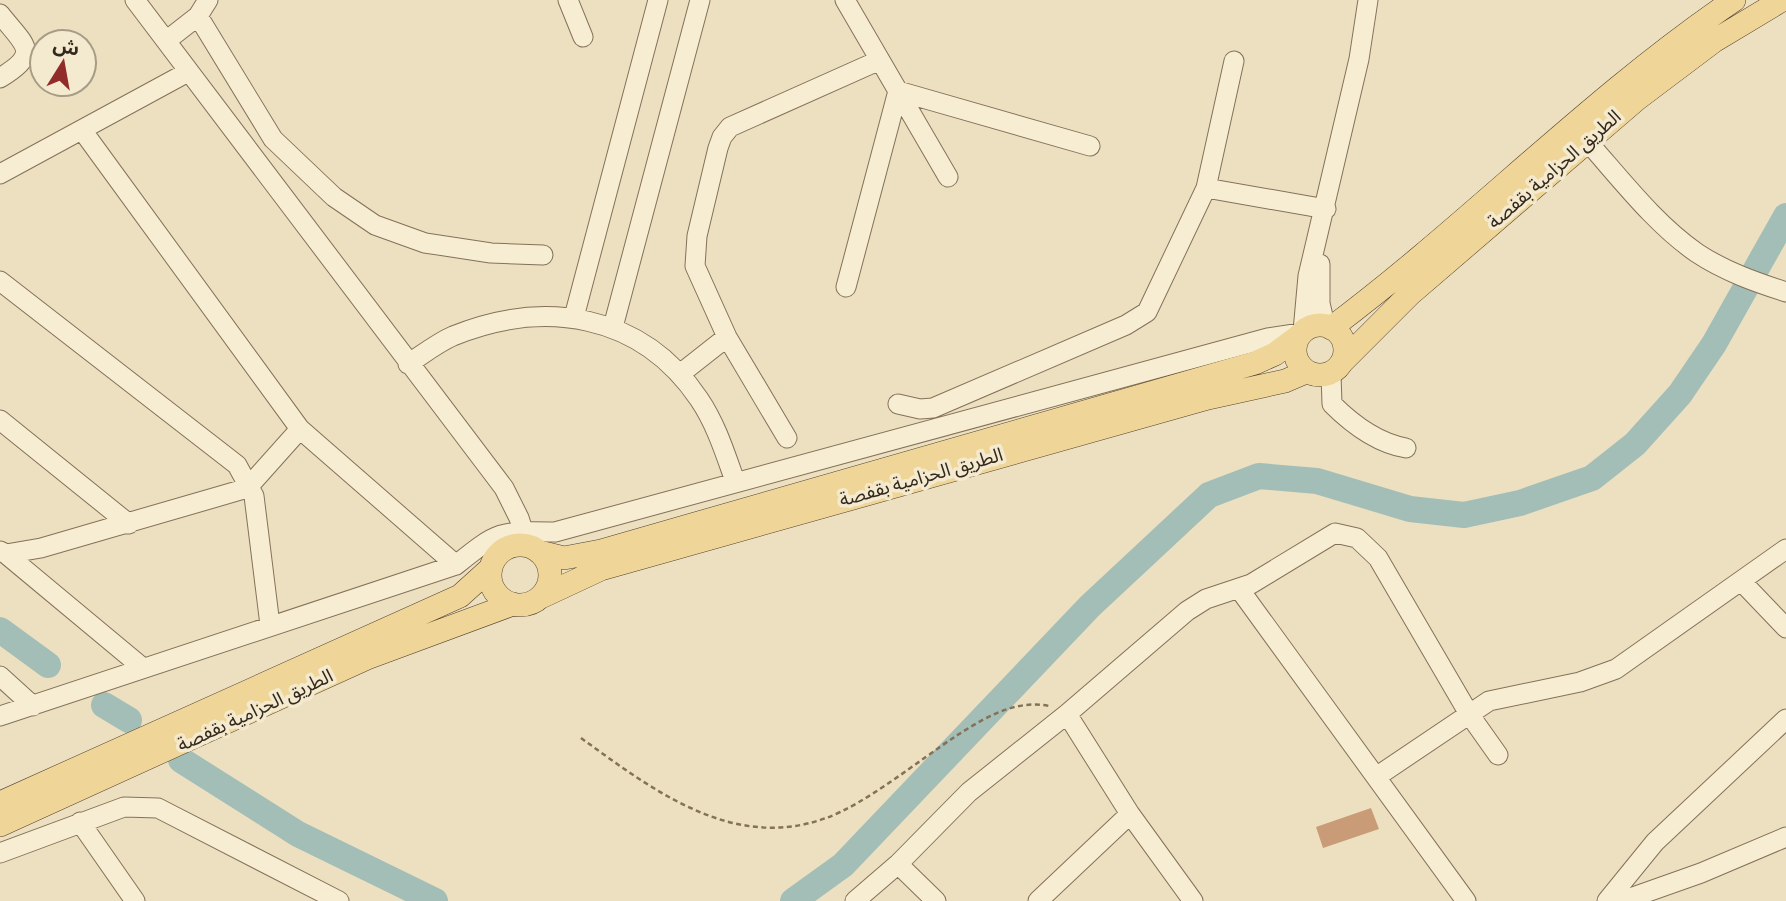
<svg xmlns="http://www.w3.org/2000/svg" width="1786" height="901" viewBox="0 0 1786 901" font-family="Bitter,'Noto Sans Arabic',serif">
	<style>
		.lines { fill: none; stroke-linecap: round; stroke-linejoin: round }
		.river { stroke: #a3beb7; stroke-width: 26 }
		.building { fill: #c99b76 }
		.minor-casing { stroke: #847158; stroke-width: 21 }
		.major-casing { stroke: #523f2d; stroke-width: 24 }
		.path { stroke: #847158; stroke-width: 2.5; stroke-dasharray: 5 3.5; stroke-linecap: butt }
		.minor { stroke: #f7edd2; stroke-width: 19 }
		.major { stroke: #efd698; stroke-width: 23 }
		.labels { text-anchor: middle; dominant-baseline: central; stroke-width: 7; stroke-linejoin: round; paint-order: stroke }
		.street-label { font-size: 19px; fill: #34291c; stroke: #f4eacf }
	</style>
	<rect width="100%" height="100%" fill="#ece0c0"/>
	<g class="lines">
		<path class="river" d="M0,630L48,665
			M104,705L129,720
			M181,760L298,834L435,901
			M793,901L843,865L1090,606L1209,495L1259,476L1317,481L1410,509L1464,515L1520,503L1592,478L1635,444L1680,394L1714,344L1786,216"/>
	</g>
	<path class="building" d="M1371,808L1379,829L1323,848L1316,827Z"/>
	<g class="lines">
		<defs>
			<path id="minor" d="M135,0L504,488L519,518L528,546
				M568,0L583,37
				M845,0L948,177
				M0,14C25,46 42,52 0,78
				M198,16L273,139L334,197L375,225L425,243L491,253L543,255
				M166,41L198,16L208,0
				M82,130L300,429L456,565
				M1586,140C1621,179 1654,223 1697,253C1724,271 1755,282 1786,292
				M0,174L188,72
				M1206,188L1326,209
				M1320,264V303L1325,325
				M0,281L237,465L254,496L270,625
				M846,287L898,91L1090,146
				M574,317L658,0
				M613,327L700,0
				M1303,331L1308,276L1359,59L1368,0
				M408,364C422,355 437,343 453,336C544,299 641,313 699,399C716,424 725,453 735,481
				M680,374L727,337
				M1331,374L1332,404C1352,424 1377,443 1406,448
				M898,404L920,409L933,408L1126,325L1147,312L1206,188L1234,61
				M0,420L129,524
				M787,438L727,337L695,266L697,236L718,148L722,137L730,127L880,60
				M250,485L300,429
				M0,551L6,554L41,548L251,487
				M6,554L143,668
				M1742,582L1786,628
				M1240,590L1466,901
				M0,676L33,706
				M1067,714L1130,814L1193,901
				M0,716L456,565C499,530 501,531 555,532L1268,338L1301,333
				M1376,777L1489,701L1580,682L1616,669L1786,549
				M80,822L135,901
				M0,853L124,807L158,808L339,901
				M898,864L936,901
				M855,901L898,864L969,792L1067,714L1187,611L1206,599L1251,584L1335,533L1357,538L1378,558L1469,714L1498,755
				M1038,901L1130,814
				M1607,901L1655,842L1786,719
				M1622,901L1701,873L1786,837"/>
			<path id="major" d="M1295 350a25 25 0 1 1 50 0a25 25 0 1 1-50 0Z
				M1331,328C1470,224 1591,97 1734,0
				M1344,360L1409,295L1637,99L1714,41L1782,0
				M490 575a30 30 0 1 1 60 0a30 30 0 1 1-60 0Z
				M539,552L564,558L601,551L1255,363L1275,354L1299,336
				M541,597L601,569L1208,398L1285,381L1306,372
				M0,803L460,596L491,568
				M0,825L367,658L513,604"/>
		</defs>
		<use href="#minor" class="minor-casing"/>
		<use href="#major" class="major-casing"/>
		<path class="path" d="M581,738C653,790 733,852 826,818C864,805 921,759 956,736C984,718 1015,699 1049,706"/>
		<use href="#minor" class="minor"/>
		<use href="#major" class="major"/>
	</g>
	<g class="labels">
		<g class="street-label">
			<text transform="translate(1554 169) rotate(-41)">الطريق الحزامية بقفصة</text>
			<text transform="translate(921 477) rotate(-16)">الطريق الحزامية بقفصة</text>
			<text transform="translate(255 710) rotate(-25)">الطريق الحزامية بقفصة</text>
		</g>
	</g>
	<g transform="translate(63 63) rotate(11)"><circle r="33" fill="#f4eacf" stroke="#a79d87" stroke-width="2"/>
	<path d="M0-5L12 26L0 18L-12 26Z" fill="#922c2a"/>
	<text y="-10" font-size="19" font-weight="bold" text-anchor="middle" fill="#34291c">ش</text>
	</g>
</svg>
